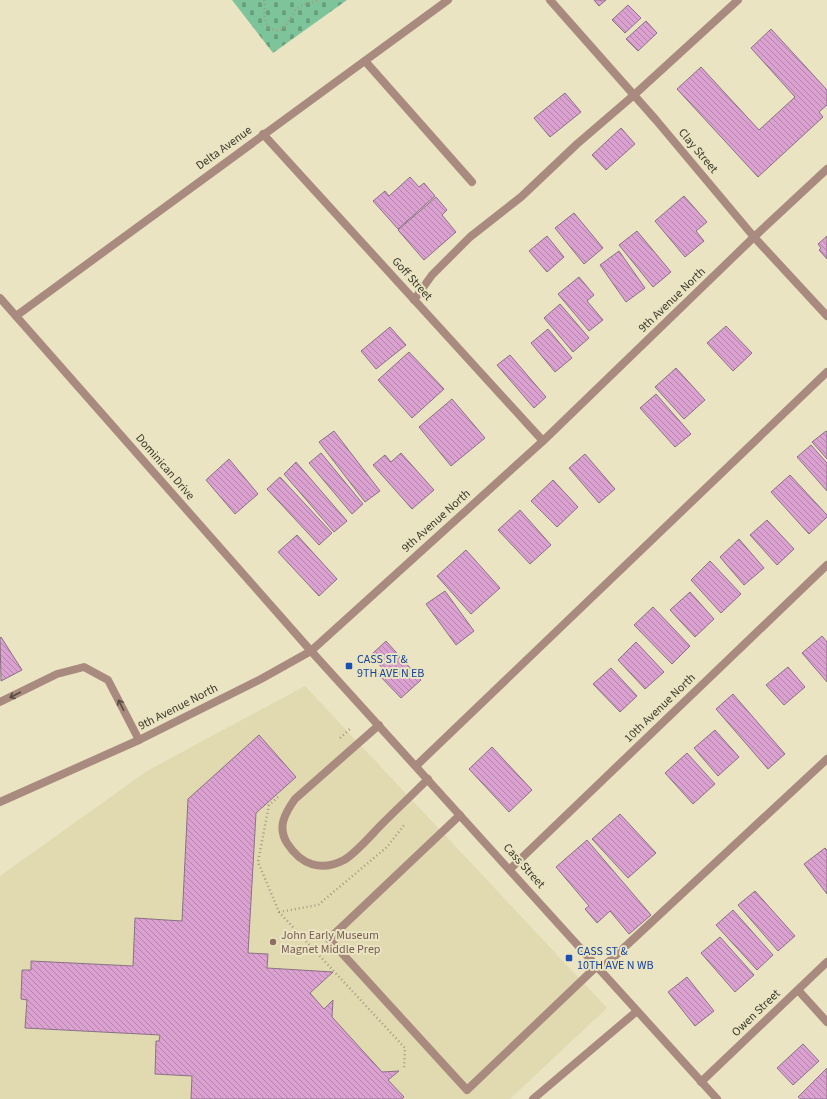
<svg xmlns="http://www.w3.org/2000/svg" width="827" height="1099" viewBox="0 0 827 1099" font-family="'Source Sans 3',sans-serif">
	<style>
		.built { fill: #e1d9b0 }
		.cemetery { fill: url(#cemetery-stones) }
		.building { fill: url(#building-back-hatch); stroke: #8b7186 }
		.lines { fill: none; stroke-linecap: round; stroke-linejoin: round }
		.path { stroke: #a09b82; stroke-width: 2.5; stroke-dasharray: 1 3; stroke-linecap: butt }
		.service { stroke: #a98a7e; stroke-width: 8 }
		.minor { stroke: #a98a7e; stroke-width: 8 }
		.tertiary { stroke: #a98a7e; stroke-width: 8 }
		.oneway { stroke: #564d40 }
		.transit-dot { fill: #1a4fb4; stroke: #eae4c2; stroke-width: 1.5 }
		.education-dot { fill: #8d6e63; stroke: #eae4c2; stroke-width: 1.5 }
		.labels { text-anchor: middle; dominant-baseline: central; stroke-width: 4; stroke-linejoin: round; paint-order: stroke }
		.street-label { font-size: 12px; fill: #3b392b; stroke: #eae4c2 }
		.transit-label { font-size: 12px; fill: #164399; stroke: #eae4c2; text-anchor: start }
		.education-label { font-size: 12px; fill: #785e54; stroke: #eae4c2; text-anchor: start }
	</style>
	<defs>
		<pattern id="cemetery-stones" width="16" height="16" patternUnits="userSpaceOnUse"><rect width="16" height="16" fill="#7ec49b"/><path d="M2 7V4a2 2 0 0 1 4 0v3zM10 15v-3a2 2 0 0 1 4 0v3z" fill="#68a07f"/></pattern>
		<pattern id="building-back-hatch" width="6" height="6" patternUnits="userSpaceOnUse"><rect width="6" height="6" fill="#dba1d0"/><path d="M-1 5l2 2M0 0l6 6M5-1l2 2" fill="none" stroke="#b384a9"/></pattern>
	</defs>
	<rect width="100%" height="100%" fill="#eae4c2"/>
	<path class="built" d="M305,686L607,1008L510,1099H0V876L147,771Z"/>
	<path class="cemetery" d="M232,0H347L273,53Z"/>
	<path class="building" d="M594,0H606L599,6Z
		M628,5L641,18L625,33L612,20Z
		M646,21L657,33L638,51L626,39Z
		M771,29L827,90V105L819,112L823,117L758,177L677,89L701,67L759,130L795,97L751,48Z
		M565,93L581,112L550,137L534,118Z
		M621,128L635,144L606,170L592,155Z
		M410,177L419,187L424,183L435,196L398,229L373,201L385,191L389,196Z
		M684,196L707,222L696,231L704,241L685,257L655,221Z
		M436,197L447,210L442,215L456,232L424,260L398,230Z
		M574,213L603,248L584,264L555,228Z
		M637,231L671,272L653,287L619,245Z
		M547,236L564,257L547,272L529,251Z
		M827,236V259L819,250L821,248L818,244Z
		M619,251L645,288L626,302L600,265Z
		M579,277L594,295L587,301L603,320L589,331L558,294Z
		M560,304L589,338L573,352L544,318Z
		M726,326L752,353L733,371L707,343Z
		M390,327L406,345L376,369L361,351Z
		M548,329L572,358L555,372L531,343Z
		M409,352L444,389L412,418L378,380Z
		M510,355L546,397L534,408L497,365Z
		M676,368L705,400L684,419L655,387Z
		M656,394L691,434L675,447L640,408Z
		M452,399L485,438L451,466L419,427Z
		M334,431L380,491L365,502L319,442Z
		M826,431L827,432V459L812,442Z
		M811,445L827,463V491L797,457Z
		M321,453L363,504L352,514L309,463Z
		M401,453L434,490L412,509L373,465L385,455L391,462Z
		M585,454L615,489L599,503L569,468Z
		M229,459L258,494L235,514L206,480Z
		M296,462L347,521L334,532L284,474Z
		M790,475L827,515V517L809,534L771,492Z
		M280,477L332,533L319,545L267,489Z
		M553,480L578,507L557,527L531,501Z
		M520,510L551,545L530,564L498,530Z
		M767,520L794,549L777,565L750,535Z
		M297,535L337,579L319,596L278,552Z
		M739,539L764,568L744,585L720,557Z
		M466,550L500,588L471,614L437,576Z
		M710,561L741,594L721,613L691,580Z
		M445,591L474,631L456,645L426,604Z
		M690,592L714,619L695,637L670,610Z
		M653,607L690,646L672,664L634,625Z
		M822,636L827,642V682L802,653Z
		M1,637L22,670L1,681L0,638Z
		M386,641L421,680L401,698L378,674L383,669L371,655Z
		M636,642L664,672L645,689L618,660Z
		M788,667L805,687L784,705L766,685Z
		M611,668L637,696L620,712L593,684Z
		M733,694L785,754L768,769L716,709Z
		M715,730L739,757L718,776L694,748Z
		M259,735L296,777L256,813L248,953L268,954L267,968L333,972L310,993L324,1009L333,1000L332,1017L382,1072L399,1071L388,1080L404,1097L402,1099H191L192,1076L155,1074L156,1041H159L160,1035L25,1028L27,1000L21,999L22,970H31V961L133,966L135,918L182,921L188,799Z
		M492,747L532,790L509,812L469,769Z
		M687,753L715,784L693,804L665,773Z
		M620,814L656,853L628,878L592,839Z
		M587,840L651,915L629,934L610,911L597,923L585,909L589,906L556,867Z
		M825,848L827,850V894L804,864Z
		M755,891L795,936L778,951L738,905Z
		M733,910L773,955L757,970L716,925Z
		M720,937L754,975L735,992L701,953Z
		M687,977L714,1011L695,1026L668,992Z
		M803,1044L819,1061L793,1085L777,1068Z
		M827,1068V1099H801L798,1097Z"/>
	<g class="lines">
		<path class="path" d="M264,0C266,7 263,15 266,22C267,25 269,27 272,29C286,36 290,13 299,7C305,3 313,3 320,0
			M340,738L350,729
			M278,797L269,805L258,862L279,912L405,1048L404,1070
			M279,912L318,905L387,847L405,824"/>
		<path class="service" d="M365,61L472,182
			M414,300L432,275L470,237L521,197L577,144L634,95L738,0
			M0,702L57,674L84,667L108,680L139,740
			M379,725L295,799C285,813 277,827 287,843C301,865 321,872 344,860C356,853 372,834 382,824C397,809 413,794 428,779
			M416,766L827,372
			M460,815L329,939L467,1090L597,966
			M600,970L827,759"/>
		<path class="minor" d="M550,0L656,120L754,237
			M263,134L543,441
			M16,316L448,0
			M510,869L827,565
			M798,990L827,1022
			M701,1082L827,962
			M533,1099L637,1011"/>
		<path class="tertiary" d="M754,237L827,316
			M0,298L311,651L717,1099
			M0,802L139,740L261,679L311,651L543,441L754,237L827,169"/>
	</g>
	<defs><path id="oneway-shaft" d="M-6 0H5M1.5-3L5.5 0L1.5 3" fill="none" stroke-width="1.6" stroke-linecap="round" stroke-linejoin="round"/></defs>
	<g class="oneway">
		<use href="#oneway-shaft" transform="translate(15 695) rotate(153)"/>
		<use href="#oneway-shaft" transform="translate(121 705) rotate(-117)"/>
	</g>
	<g class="transit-dot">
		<rect x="345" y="662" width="8" height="8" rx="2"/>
		<rect x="565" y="954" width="8" height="8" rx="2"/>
	</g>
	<circle class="education-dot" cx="273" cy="942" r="4"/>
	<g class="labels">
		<g class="street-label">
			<text transform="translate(224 148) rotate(-36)">Delta Avenue</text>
			<text transform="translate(698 151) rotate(50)">Clay Street</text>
			<text transform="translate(412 279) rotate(48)">Goff Street</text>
			<text transform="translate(672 300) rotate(-44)">9th Avenue North</text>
			<text transform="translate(165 467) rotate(49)">Dominican Drive</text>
			<text transform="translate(436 521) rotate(-42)">9th Avenue North</text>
			<text transform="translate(178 707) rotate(-27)">9th Avenue North</text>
			<text transform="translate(660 708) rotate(-44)">10th Avenue North</text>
			<text transform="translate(524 866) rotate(48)">Cass Street</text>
			<text transform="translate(756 1013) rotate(-44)">Owen Street</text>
		</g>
		<g class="transit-label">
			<text x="357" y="659">CASS ST &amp;<tspan x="357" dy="14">9TH AVE N EB</tspan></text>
			<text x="577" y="951">CASS ST &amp;<tspan x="577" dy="14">10TH AVE N WB</tspan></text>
		</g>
		<g class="education-label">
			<text x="281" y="935">John Early Museum<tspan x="281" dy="14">Magnet Middle Prep</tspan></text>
		</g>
	</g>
</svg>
